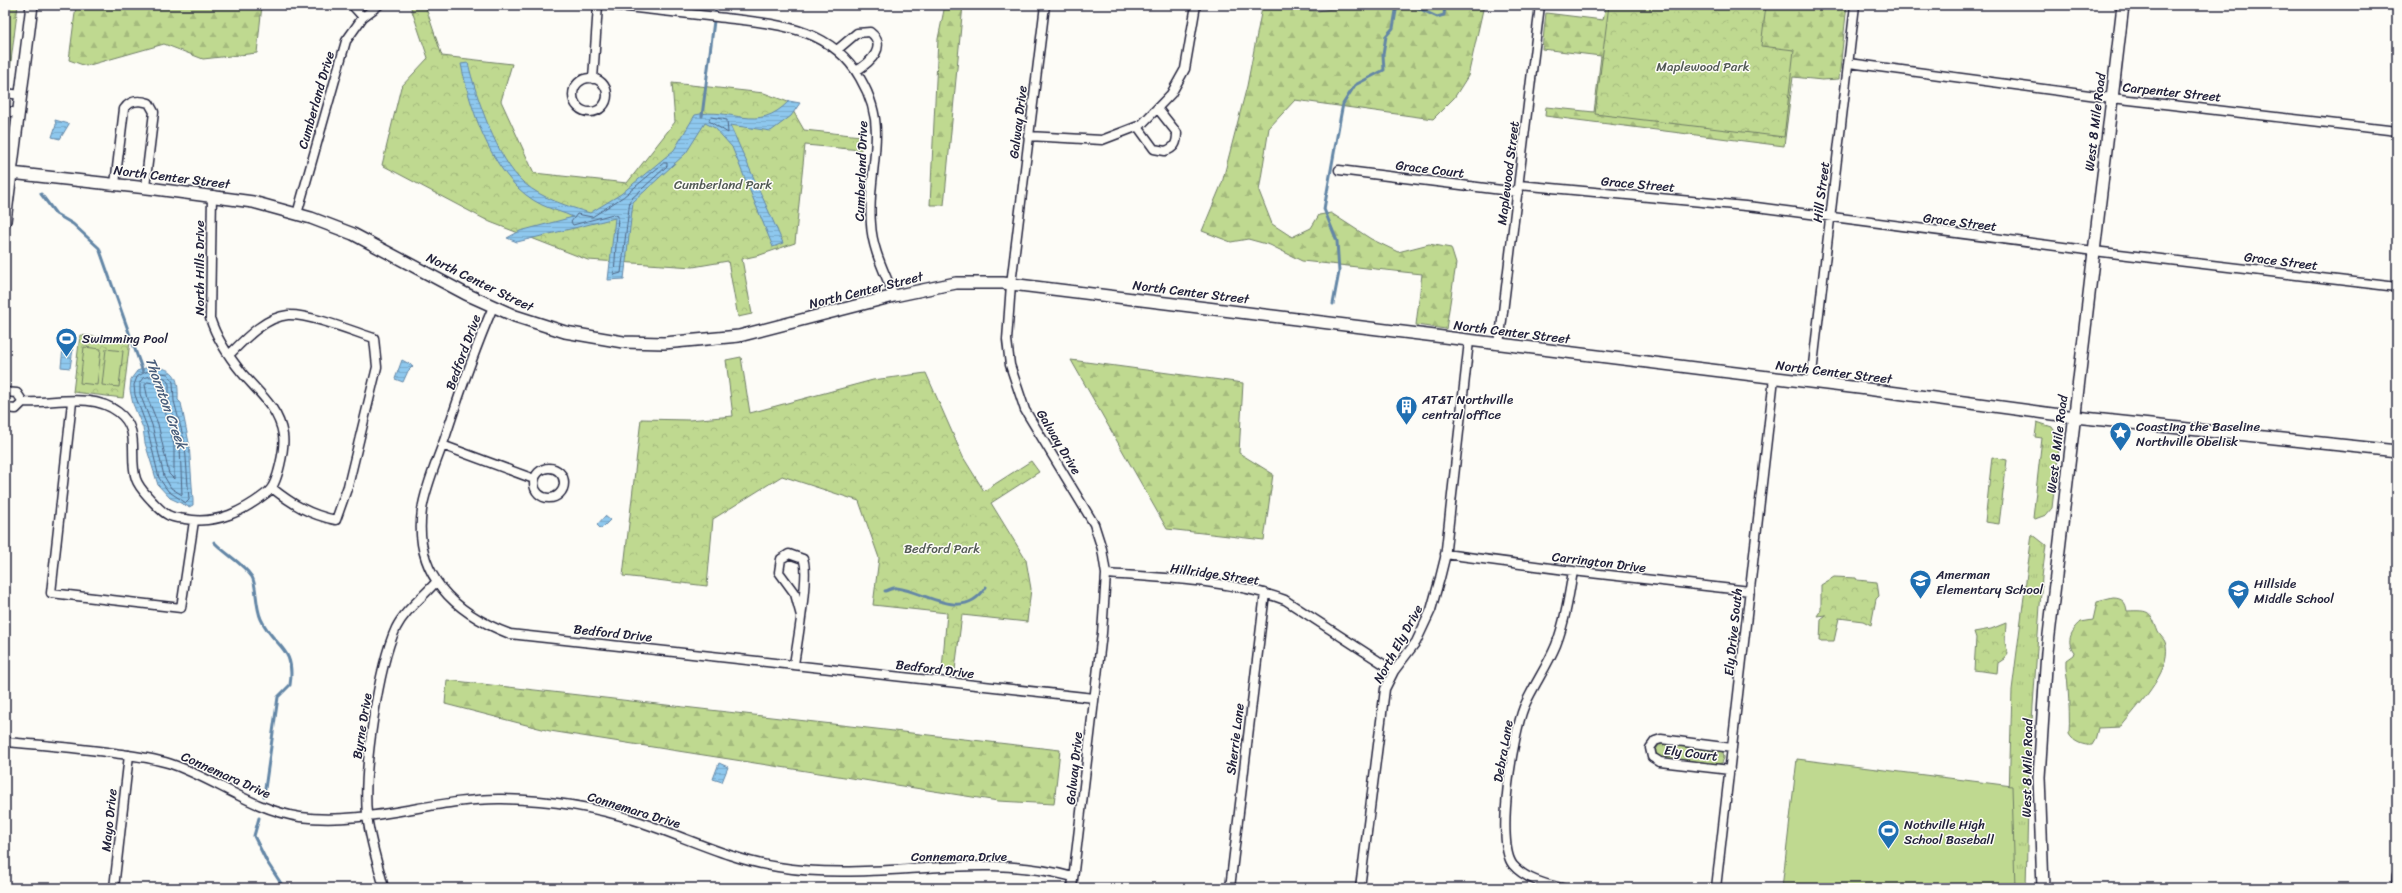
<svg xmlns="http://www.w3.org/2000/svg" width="2402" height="893" viewBox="0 0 2402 893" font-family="Sriracha,sans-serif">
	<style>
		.grass { fill: url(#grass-tufts); stroke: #707e66 }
		.forest { fill: url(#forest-firs); stroke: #707e66 }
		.park { fill: url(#park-crowns); stroke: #707e66 }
		.garden { fill: #bfd990; stroke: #707e66 }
		.water { fill: url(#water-rules); stroke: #6386a6 }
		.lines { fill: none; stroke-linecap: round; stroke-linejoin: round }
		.shore { stroke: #4d6483; stroke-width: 1 }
		.stream { stroke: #6386a6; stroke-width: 3 }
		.street-casing { stroke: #22223b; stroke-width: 11 }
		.secondary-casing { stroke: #22223b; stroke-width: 14 }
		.street { stroke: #fdfcf7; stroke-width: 8 }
		.secondary { stroke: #fdfcf7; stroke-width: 11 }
		.labels { text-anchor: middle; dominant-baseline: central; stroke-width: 3; stroke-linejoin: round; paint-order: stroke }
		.park-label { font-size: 13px; fill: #515954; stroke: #fdfcf7 }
		.street-label { font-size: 13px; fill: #22223b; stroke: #fdfcf7 }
		.poi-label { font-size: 13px; fill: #22223b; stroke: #fdfcf7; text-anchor: start }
		.water-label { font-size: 14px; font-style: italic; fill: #485c7a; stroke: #fdfcf7 }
	</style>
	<defs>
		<pattern id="grass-tufts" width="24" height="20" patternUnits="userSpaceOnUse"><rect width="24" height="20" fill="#bfd990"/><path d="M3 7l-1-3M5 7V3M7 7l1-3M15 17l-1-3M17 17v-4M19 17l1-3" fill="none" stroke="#a4ba7d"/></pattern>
		<pattern id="forest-firs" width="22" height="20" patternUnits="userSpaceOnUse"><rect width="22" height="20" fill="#bfd990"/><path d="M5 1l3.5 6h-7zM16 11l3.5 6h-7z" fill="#a4ba7d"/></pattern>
		<pattern id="park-crowns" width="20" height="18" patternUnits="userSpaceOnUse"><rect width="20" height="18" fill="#bfd990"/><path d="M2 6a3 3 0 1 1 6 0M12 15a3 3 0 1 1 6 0" fill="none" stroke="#a4ba7d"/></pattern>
		<pattern id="water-rules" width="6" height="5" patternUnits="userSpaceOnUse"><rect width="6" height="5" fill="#8ec8ee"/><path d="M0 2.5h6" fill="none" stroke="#7aaccd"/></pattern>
	</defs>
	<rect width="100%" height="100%" fill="#fdfcf7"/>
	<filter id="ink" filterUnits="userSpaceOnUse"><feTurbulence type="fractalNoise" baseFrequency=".025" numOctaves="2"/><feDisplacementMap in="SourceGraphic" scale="8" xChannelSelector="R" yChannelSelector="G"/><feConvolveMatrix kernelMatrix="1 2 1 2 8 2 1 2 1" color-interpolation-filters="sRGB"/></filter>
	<g filter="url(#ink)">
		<path class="grass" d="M2037,422L2052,427L2060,439L2052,508L2046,515L2035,519L2033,518L2042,438L2035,437Z
			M2032,534L2046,545L2042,577L2029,763L2026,888H1992L2009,796L2012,690Z
			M1659,744L1719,750L1723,752L1724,758L1722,763L1717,764L1661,758L1655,752Z"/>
		<path class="forest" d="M5,5H18L10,69L5,78Z
			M76,5H262L257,53L203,59L164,44L86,66L69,60Z
			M945,5H963L944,205H930L938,39Z
			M1365,5H1484L1468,76L1454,98L1433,119L1295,100L1269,128L1259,191L1272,224L1292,237L1311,228L1319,215L1331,213L1371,239L1398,252L1429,244L1451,248L1456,264L1446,329L1416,325L1422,274L1302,261L1270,245L1248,239L1231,242L1202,231L1222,183L1247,86L1262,8L1317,11Z
			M1606,5H1847L1839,79L1822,80L1793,77L1784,146L1545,116L1546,107L1594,112L1601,56L1542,49L1546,13L1603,20Z
			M1071,360L1243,383L1239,453L1273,474L1264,540L1167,529Z
			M2113,598C2122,598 2126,602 2127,611C2151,610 2150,611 2158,632C2160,636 2165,639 2166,645C2171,673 2137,706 2121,727L2098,728L2095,740L2092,745C2084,746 2073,742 2069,734C2070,719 2069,704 2068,688C2068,678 2065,670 2066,660L2073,655L2074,652C2065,641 2072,630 2081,622L2093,620L2097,602Z
			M447,680L1060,750L1054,804L998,801L550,731L445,704Z"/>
		<path class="park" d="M410,5H425L442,56L512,64L501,101L534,173L627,183L675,122L672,83L764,93L788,102L804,130L861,136V150L805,145L795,243L760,255L742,259L752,314L738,317L728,261L693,267L588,260L490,222L382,165L401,87L428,58Z
			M1609,5H1766L1761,46L1794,50L1784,137L1595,114Z
			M80,335L130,341L123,398L73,392Z
			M741,357L750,413L873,380L926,373L963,457L984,491L1031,461L1039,472L991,503L1026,560L1031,589L1027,622L962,615L955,670L942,669L947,613L873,605L879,558L859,501L782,476L713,519L707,586L623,576L641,419L689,420L733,416L726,360Z
			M1992,457L2007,460L1999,524L1985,522Z
			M1834,577L1856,578L1857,580L1877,582L1879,596L1876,599L1871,625L1863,621L1839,618L1834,641H1820L1821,619L1826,615L1817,616L1821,610V585Z
			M2006,623L2005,643L2008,653L2004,659L1998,663L1997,673L1974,670L1976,638L1974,632L1991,629Z"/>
		<path class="garden" d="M84,347L101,349L97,385L80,383Z
			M106,349L123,351L119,387L102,385Z
			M1797,759L2012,786L2015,888H1782Z"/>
		<path class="water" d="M468,63C476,96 497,160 524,183C543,199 567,206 590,213L621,194L674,150L695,115C733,106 756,135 789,101L800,103L791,116L771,131L730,125L783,243L773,247L732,147L715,128L705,123L686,153L633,202L624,279L608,280L615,218L517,242L507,238L520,231L573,217C563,212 552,210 542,205C494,182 471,112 461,64Z
			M55,120L69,124L60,139L52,137L56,125Z
			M63,348L73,349L70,368L61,367Z
			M402,360L413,366L408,371L403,382L395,379Z
			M148,367C174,367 179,375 178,400L181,403L189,443L193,500V505L189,507L170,498L158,485L145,443L143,428L133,404L130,390L131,379L137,371Z
			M605,516L610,520L601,529L597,525Z
			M719,763L728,767L722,782L713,779Z"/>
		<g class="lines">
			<path class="shore" d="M711,117L727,120L728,133L709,121Z
				M664,163H667V166L630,200L621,273L614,275L618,216L613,214L573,225L571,222L577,214L592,217L623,197Z
				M148,371L168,374L173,382L174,401L185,444L189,500L186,503L168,491L159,478L147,427L135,395L134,385L137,377Z
				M151,376L165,378L169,384V401L180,445L182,495L171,488L164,476L152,425L140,394V382L143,378Z
				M148,382L163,385V403L174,445V479L169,474L158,424L148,399L145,385Z"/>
			<path class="stream" d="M1412,5L1437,17L1444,15L1445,5
				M702,116L716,5
				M41,194L56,214L73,224L99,248L143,372
				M1333,304L1339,272L1337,241L1324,209L1341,114L1343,104L1355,85L1384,70L1383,55L1386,36L1393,28L1397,5
				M214,542C226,555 242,562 252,577C257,585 255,606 261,619C274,648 296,646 290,685L278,697L264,796
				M885,591C889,590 893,587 897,588C927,592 963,623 986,587
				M259,818L254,836L267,862L284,888"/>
			<defs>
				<path id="street" d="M352,5L363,17
					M609,5C645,9 681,13 717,17C772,24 830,25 860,78C870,95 876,114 876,133C876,164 868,193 871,224C872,249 885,273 894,296
					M1045,5L1011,284L1007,340L1010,365L1025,410L1094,524L1102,549L1106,574L1102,633L1072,888
					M837,50L857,33L870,32C888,46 871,62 856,71
					M1849,63L2112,98L2397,131
					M573 95a17 17 0 1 1 34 0a17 17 0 1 1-34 0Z
					M593,79L598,5
					M5,93L21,95
					M5,111L18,113
					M1138,127L1154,149L1165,151C1175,148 1177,143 1177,133L1158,109
					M1028,136L1102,140L1141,125L1171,94L1185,69L1196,5
					M1339,170L1518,192
					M115,184L124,109C130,100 140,100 149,103L154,112L145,187
					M1519,185L1756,207L2094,251L2397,287
					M297,214L346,41L363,17L379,5
					M493,307C475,349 460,392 446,435C438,459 426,484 422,510C413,574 454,613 510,634L1094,698
					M1499,345L1540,5
					M229,355C244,340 265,317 288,315C310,314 352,331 374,338L377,367L348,486L336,520C310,515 292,504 272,488
					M1811,382L1855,5
					M5,392L17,393L23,402
					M72,402L51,593L181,608L194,521
					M5,408L16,409L23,402C53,404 92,392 118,412C142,430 128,456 136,479C139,488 146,494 152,501C157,506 162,512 168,515C173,518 179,518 185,519C217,525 244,511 268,492C278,484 285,447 283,435C279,408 258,392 242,373C229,357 216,337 210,318L212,195
					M442,445L534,479
					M534 483a15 15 0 1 1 30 0a15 15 0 1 1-30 0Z
					M1445,554L1573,571L1750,591
					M1106,574C1161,578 1233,580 1285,600L1394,671
					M794,664C797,646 810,570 803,559L789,554L781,559L779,572L795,594L801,616
					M5,742C41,745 78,748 114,753C134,756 155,758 174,765C216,780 254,810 300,817C367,826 435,798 502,799C549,800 593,806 637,821C683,836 730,860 778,867C876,883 977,850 1073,877
					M1730,770L1660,762L1652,757L1650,748L1655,741L1661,739L1732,748
					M114,888L129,755
					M384,888C378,864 369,838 367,814C363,771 378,667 396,628C405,610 423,597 436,582
					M1230,888L1265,593
					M1360,888L1385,689L1394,671L1416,642L1431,610L1440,578L1445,558L1469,341
					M1562,888C1545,884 1525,879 1513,865C1495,843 1513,734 1524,707C1533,686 1547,667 1556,645C1565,622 1569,595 1573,571
					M1716,888L1774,378
					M2396,888L2397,875"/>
				<path id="secondary" d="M11,173L156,189L253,202L311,218L353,234L466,294L515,316L565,332L623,342L664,343L739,336L894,296L956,283H1003L1867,389L2075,417L2397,451
					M5,221L32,5
					M2043,888L2039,777L2047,652L2123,5"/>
			</defs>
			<use href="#street" class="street-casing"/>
			<use href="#secondary" class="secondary-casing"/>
			<use href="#street" class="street"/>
			<use href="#secondary" class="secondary"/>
		</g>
	</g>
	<defs>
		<symbol id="stadium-pin" viewBox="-11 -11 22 30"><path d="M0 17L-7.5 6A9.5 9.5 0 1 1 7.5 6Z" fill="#1f6fb2" stroke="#fdfcf7"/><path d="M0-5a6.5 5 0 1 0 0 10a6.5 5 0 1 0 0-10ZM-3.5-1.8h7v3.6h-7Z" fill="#fff"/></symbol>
		<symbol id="building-pin" viewBox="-11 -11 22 30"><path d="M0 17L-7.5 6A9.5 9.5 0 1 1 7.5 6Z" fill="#1f6fb2" stroke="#fdfcf7"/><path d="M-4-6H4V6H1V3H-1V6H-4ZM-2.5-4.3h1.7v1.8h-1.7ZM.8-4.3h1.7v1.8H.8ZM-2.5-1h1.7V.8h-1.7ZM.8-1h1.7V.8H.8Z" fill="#fff"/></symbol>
		<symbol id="sight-pin" viewBox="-11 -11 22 30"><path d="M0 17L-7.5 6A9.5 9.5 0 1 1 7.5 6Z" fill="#1f6fb2" stroke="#fdfcf7"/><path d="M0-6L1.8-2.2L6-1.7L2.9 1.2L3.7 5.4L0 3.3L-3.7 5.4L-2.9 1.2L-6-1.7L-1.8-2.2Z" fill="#fff"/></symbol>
		<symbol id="school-pin" viewBox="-11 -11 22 30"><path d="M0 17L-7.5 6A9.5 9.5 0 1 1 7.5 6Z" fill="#1f6fb2" stroke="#fdfcf7"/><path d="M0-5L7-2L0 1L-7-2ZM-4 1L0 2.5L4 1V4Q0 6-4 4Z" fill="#fff"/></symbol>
	</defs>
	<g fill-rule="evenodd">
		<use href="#stadium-pin" x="54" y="326" width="25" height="34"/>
		<use href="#building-pin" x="1394" y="394" width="25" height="34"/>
		<use href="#sight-pin" x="2108" y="420" width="25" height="34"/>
		<use href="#school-pin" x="1908" y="568" width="25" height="34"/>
		<use href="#school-pin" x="2226" y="578" width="25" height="34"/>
		<use href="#stadium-pin" x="1876" y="818" width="25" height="34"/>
	</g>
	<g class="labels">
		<g class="park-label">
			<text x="1703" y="66">Maplewood Park</text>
			<text x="723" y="184">Cumberland Park</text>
			<text x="942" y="548">Bedford Park</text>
		</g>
		<g class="street-label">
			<text transform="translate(2172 92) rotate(6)">Carpenter Street</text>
			<text transform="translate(316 100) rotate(-74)">Cumberland Drive</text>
			<text transform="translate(1018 122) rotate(-83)">Galway Drive</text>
			<text transform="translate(2095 122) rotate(-83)">West 8 Mile Road</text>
			<text transform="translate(1430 169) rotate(7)">Grace Court</text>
			<text transform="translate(861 171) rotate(-88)">Cumberland Drive</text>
			<text transform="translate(1508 173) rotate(-83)">Maplewood Street</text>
			<text transform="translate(172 177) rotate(7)">North Center Street</text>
			<text transform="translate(1638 184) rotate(5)">Grace Street</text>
			<text transform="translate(1821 192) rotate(-83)">Hill Street</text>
			<text transform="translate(1960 222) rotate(7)">Grace Street</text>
			<text transform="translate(2281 261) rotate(7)">Grace Street</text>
			<text transform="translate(199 268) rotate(-90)">North Hills Drive</text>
			<text transform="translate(480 282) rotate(26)">North Center Street</text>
			<text transform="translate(866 290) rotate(-14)">North Center Street</text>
			<text transform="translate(1191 292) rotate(7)">North Center Street</text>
			<text transform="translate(1512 332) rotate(7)">North Center Street</text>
			<text transform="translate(463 352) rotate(-70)">Bedford Drive</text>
			<text transform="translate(1834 372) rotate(7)">North Center Street</text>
			<text transform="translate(1059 442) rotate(59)">Galway Drive</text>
			<text transform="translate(2057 444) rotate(-83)">West 8 Mile Road</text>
			<text transform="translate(1599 562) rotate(7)">Carrington Drive</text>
			<text transform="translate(1215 574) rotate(8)">Hillridge Street</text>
			<text transform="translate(1733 632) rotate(-84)">Ely Drive South</text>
			<text transform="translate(613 633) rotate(6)">Bedford Drive</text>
			<text transform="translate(1398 644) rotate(-61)">North Ely Drive</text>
			<text transform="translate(935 669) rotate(7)">Bedford Drive</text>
			<text transform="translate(362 726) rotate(-81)">Byrne Drive</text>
			<text transform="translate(1235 739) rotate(-83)">Sherrie Lane</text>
			<text transform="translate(1503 751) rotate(-80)">Debra Lane</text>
			<text transform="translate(1691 753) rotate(7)">Ely Court</text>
			<text transform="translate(1074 768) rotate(-84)">Galway Drive</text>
			<text transform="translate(2027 768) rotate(-89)">West 8 Mile Road</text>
			<text transform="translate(226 775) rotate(24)">Connemara Drive</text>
			<text transform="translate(634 810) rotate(17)">Connemara Drive</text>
			<text transform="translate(109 820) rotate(-84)">Mayo Drive</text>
			<text x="959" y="856">Connemara Drive</text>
		</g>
		<g class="poi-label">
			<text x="82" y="338">Swimming Pool</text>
			<text x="1422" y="399">AT&amp;T Northville<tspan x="1422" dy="15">central office</tspan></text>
			<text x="2136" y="426">Coasting the Baseline<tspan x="2136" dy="15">Northville Obelisk</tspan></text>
			<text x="1936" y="574">Amerman<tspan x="1936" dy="15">Elementary School</tspan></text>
			<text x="2254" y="583">Hillside<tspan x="2254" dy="15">Middle School</tspan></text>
			<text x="1904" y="824">Nothville High<tspan x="1904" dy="15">School Baseball</tspan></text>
		</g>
		<g class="water-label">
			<text transform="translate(166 403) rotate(70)">Thornton Creek</text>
		</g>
	</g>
	<rect width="2402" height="893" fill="none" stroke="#fdfcf7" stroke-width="20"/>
	<rect x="10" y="10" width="2382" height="873" fill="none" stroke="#22223b" stroke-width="1.5" filter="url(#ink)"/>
</svg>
